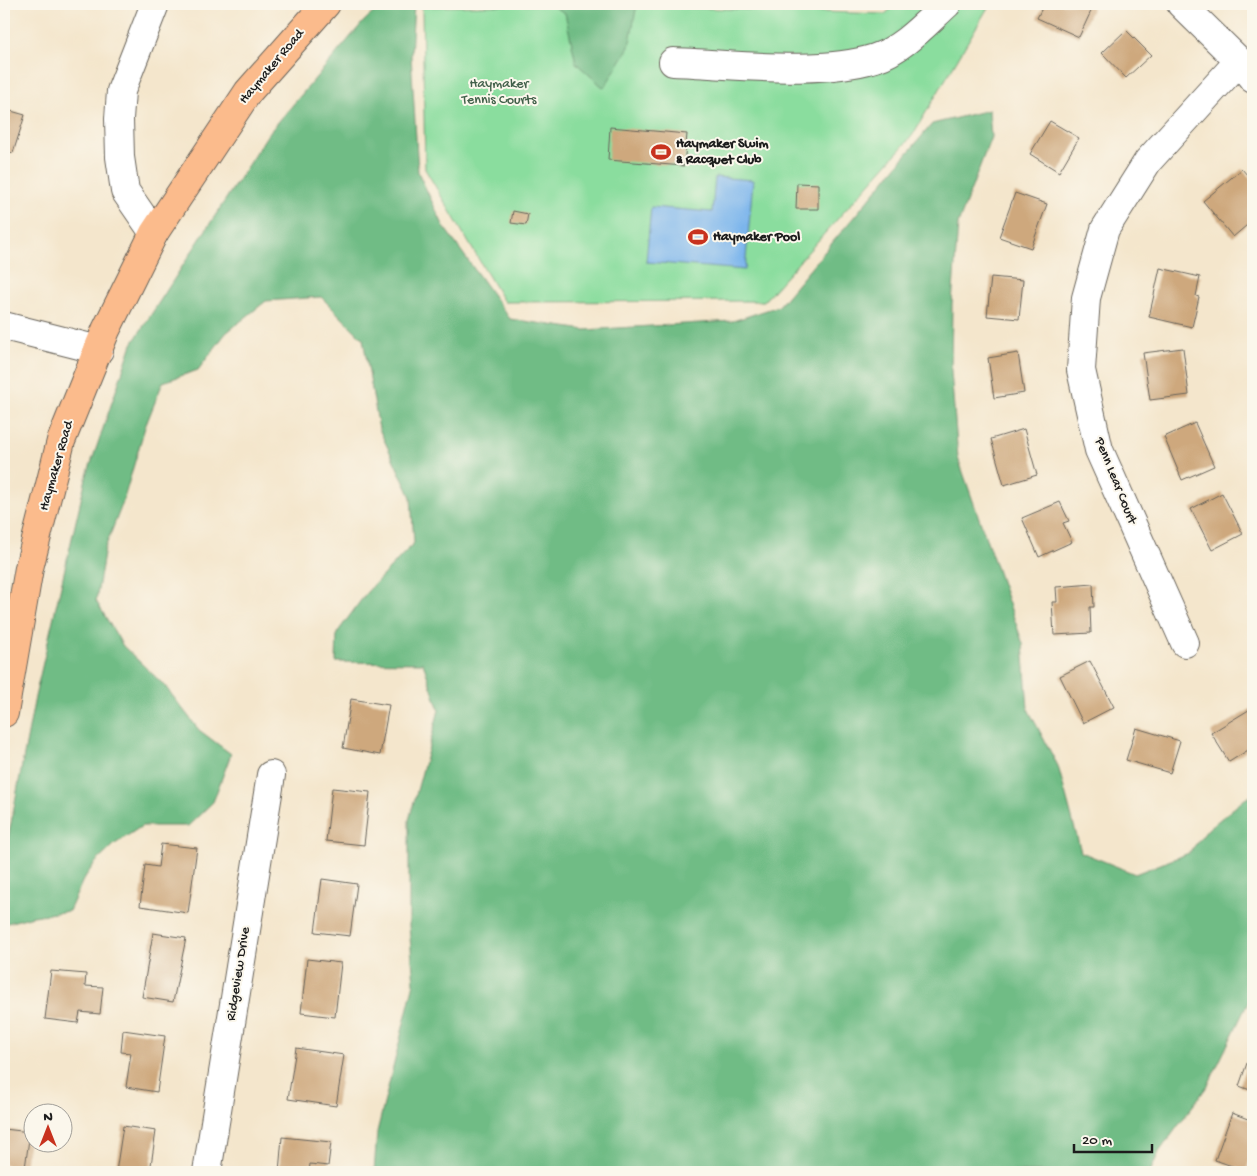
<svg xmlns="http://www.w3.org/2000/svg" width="1257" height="1176" viewBox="0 0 1257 1176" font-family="'Gochi Hand',sans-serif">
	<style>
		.green { fill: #8add9e; stroke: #537c5d }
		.forest { fill: #6fbc85; stroke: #466c50 }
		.water { fill: #7cb5ec; stroke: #4c6884 }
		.building { fill: #cea87d }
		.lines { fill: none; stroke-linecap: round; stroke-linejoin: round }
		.minor-casing { stroke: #68635a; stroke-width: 30 }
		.major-casing { stroke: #68635a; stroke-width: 30 }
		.minor { stroke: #fff; stroke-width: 28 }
		.major { stroke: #fbbb8c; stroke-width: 28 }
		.labels { text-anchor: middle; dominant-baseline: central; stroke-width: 4; stroke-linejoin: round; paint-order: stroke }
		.street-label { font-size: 14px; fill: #1c1c1c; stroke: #fbf7ec }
		.park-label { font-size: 14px; fill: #42604a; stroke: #fbf7ec }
		.poi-label { font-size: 14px; font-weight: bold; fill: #1c1c1c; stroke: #fbf7ec; text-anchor: start }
	</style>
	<rect width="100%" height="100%" fill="#fbf7ec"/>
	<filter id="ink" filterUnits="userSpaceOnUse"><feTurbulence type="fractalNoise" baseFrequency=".02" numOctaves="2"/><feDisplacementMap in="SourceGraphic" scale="10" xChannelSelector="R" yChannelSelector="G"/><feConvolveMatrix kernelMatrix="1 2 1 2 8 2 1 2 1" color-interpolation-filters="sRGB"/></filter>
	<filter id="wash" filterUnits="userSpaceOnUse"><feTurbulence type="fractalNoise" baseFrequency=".0096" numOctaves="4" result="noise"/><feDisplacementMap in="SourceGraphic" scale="20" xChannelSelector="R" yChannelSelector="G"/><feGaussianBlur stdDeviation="1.12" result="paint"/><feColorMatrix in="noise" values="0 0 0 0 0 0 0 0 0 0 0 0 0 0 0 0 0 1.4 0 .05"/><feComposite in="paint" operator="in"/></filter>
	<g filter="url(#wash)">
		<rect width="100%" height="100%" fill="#f4e6cc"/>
		<path class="green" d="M575,4L885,14L897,4H990L912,136L764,301L504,302L425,169L422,7Z"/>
		<path class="forest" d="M383,4H414L411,55L418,172L444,227L510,319L585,330L733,321L779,306L932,124L989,110L991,137L958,224L952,304L951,371L958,458L1023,644L1028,709L1058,766L1081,852L1135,874L1189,853L1208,829L1245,799L1253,795V992L1208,1085L1159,1152L1150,1172H374L377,1132L414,983L409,926V820L439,710L423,663L336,662L337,633L367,592L414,543L411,497L379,429L363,339L321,297L266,301L226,333L198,370L163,382L145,427L123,502L105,548L96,601L123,646L165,686L199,730L231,754L213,802L188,826H142L115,844L95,863L83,880L69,911L33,916L4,924V860L35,697L86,478L132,344L268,134L364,21Z
			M549,4H637L629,47L604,88L576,63L565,13Z"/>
		<path class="water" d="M715,177L753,180L745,270L646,262L651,207L712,212Z"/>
		<g id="blocks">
			<path class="building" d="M1044,4H1086L1093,7L1079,37L1037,18Z
				M1126,30L1151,55L1126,78L1102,53Z
				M4,109L25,115L13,153L4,150Z
				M1050,121L1079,138L1059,172L1030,154Z
				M610,127L687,134L684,166L608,160Z
				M1242,169L1253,182V220L1233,237L1203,201Z
				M797,183L818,184V209H796Z
				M1015,193L1047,204L1031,248L999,237Z
				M513,211L528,214L526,225L511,223Z
				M1160,268L1200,277L1196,296L1199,297L1192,327L1149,317Z
				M991,277L1023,280L1019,319L987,316Z
				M1183,348L1189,395L1150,400L1143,353Z
				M1018,353L1024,393L994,398L988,358Z
				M1195,423L1214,466L1182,480L1164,437Z
				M1024,429L1037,475L1004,485L991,439Z
				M1222,493L1243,534L1212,550L1191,509Z
				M1060,502L1069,521L1063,523L1072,542L1039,557L1022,518Z
				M1093,584L1094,607H1090L1091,633L1054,635L1052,602H1057L1056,587Z
				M1090,661L1114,707L1083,723L1060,676Z
				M351,699L389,705L380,755L343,748Z
				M1252,708L1253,747L1229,762L1211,733Z
				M1136,728L1180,741L1170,773L1126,760Z
				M332,788L370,792L364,845L326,841Z
				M161,844L197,848L188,913L140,906L145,865L158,867Z
				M322,879L357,884L350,936L315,932Z
				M153,933L186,938L173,1002L142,997Z
				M307,959L341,963L335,1017L301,1013Z
				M51,971L86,974L85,986L103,987L100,1014L80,1012L78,1023L45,1019Z
				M123,1030L165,1036L157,1092L126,1087L131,1053L121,1052Z
				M1253,1046V1091L1239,1086Z
				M296,1048L344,1055L336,1106L288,1099Z
				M1232,1113L1253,1121V1152L1246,1171L1215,1160Z
				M123,1126L156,1131L150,1172H116Z
				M4,1129L30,1132L25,1168L4,1165Z
				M282,1137L331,1142L328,1166L310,1164L309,1172H279Z"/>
		</g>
	</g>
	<g filter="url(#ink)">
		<use href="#blocks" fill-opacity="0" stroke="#68635a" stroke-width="1"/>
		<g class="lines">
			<defs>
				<path id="minor" d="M1181,4L1239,61L1253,79
					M673,62C733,64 819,76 875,58C903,49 926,23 947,4
					M154,233L125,191L120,157L119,119L121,91L155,4
					M4,326L99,350
					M1185,643L1099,450L1081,370L1086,298L1105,229L1148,161L1239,61
					M207,1172L271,775"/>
				<path id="major" d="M4,713L29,568L61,441L106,330L154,233L248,92L326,4"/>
			</defs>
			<use href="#minor" class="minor-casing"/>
			<use href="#major" class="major-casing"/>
			<use href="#minor" class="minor"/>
			<use href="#major" class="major"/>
		</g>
	</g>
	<defs>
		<symbol id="stadium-bare" viewBox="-9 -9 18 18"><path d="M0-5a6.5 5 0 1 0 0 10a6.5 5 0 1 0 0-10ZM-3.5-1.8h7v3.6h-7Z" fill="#c8321e" stroke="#fbf7ec" stroke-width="2.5" paint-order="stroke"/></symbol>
	</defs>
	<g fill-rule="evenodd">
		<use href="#stadium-bare" x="647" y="138" width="28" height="28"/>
		<use href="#stadium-bare" x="684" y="223" width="28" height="28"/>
	</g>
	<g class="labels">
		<g class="street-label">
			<text transform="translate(272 67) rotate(-50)">Haymaker Road</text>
			<text transform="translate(57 466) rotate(-74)">Haymaker Road</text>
			<text transform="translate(1115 481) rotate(68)">Penn Lear Court</text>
			<text transform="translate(239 974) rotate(-81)">Ridgeview Drive</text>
		</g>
		<g class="park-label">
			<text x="499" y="84">Haymaker<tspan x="499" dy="16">Tennis Courts</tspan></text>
		</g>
		<g class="poi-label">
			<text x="676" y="144">Haymaker Swim<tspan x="676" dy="16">&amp; Racquet Club</tspan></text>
			<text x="713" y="237">Haymaker Pool</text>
		</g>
	</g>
	<rect width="1257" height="1176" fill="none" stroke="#fbf7ec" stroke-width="20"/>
	<g transform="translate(48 1128)"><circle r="24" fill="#fbf7ec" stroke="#a29f99"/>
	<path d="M0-4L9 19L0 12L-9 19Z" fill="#c8321e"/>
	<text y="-8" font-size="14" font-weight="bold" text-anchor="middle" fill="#1c1c1c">N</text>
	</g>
	<path d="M1074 1144v8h78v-8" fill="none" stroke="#1c1c1c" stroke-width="2.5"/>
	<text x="1082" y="1144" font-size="15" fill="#1c1c1c" stroke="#fbf7ec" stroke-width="4" paint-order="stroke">20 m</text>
</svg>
